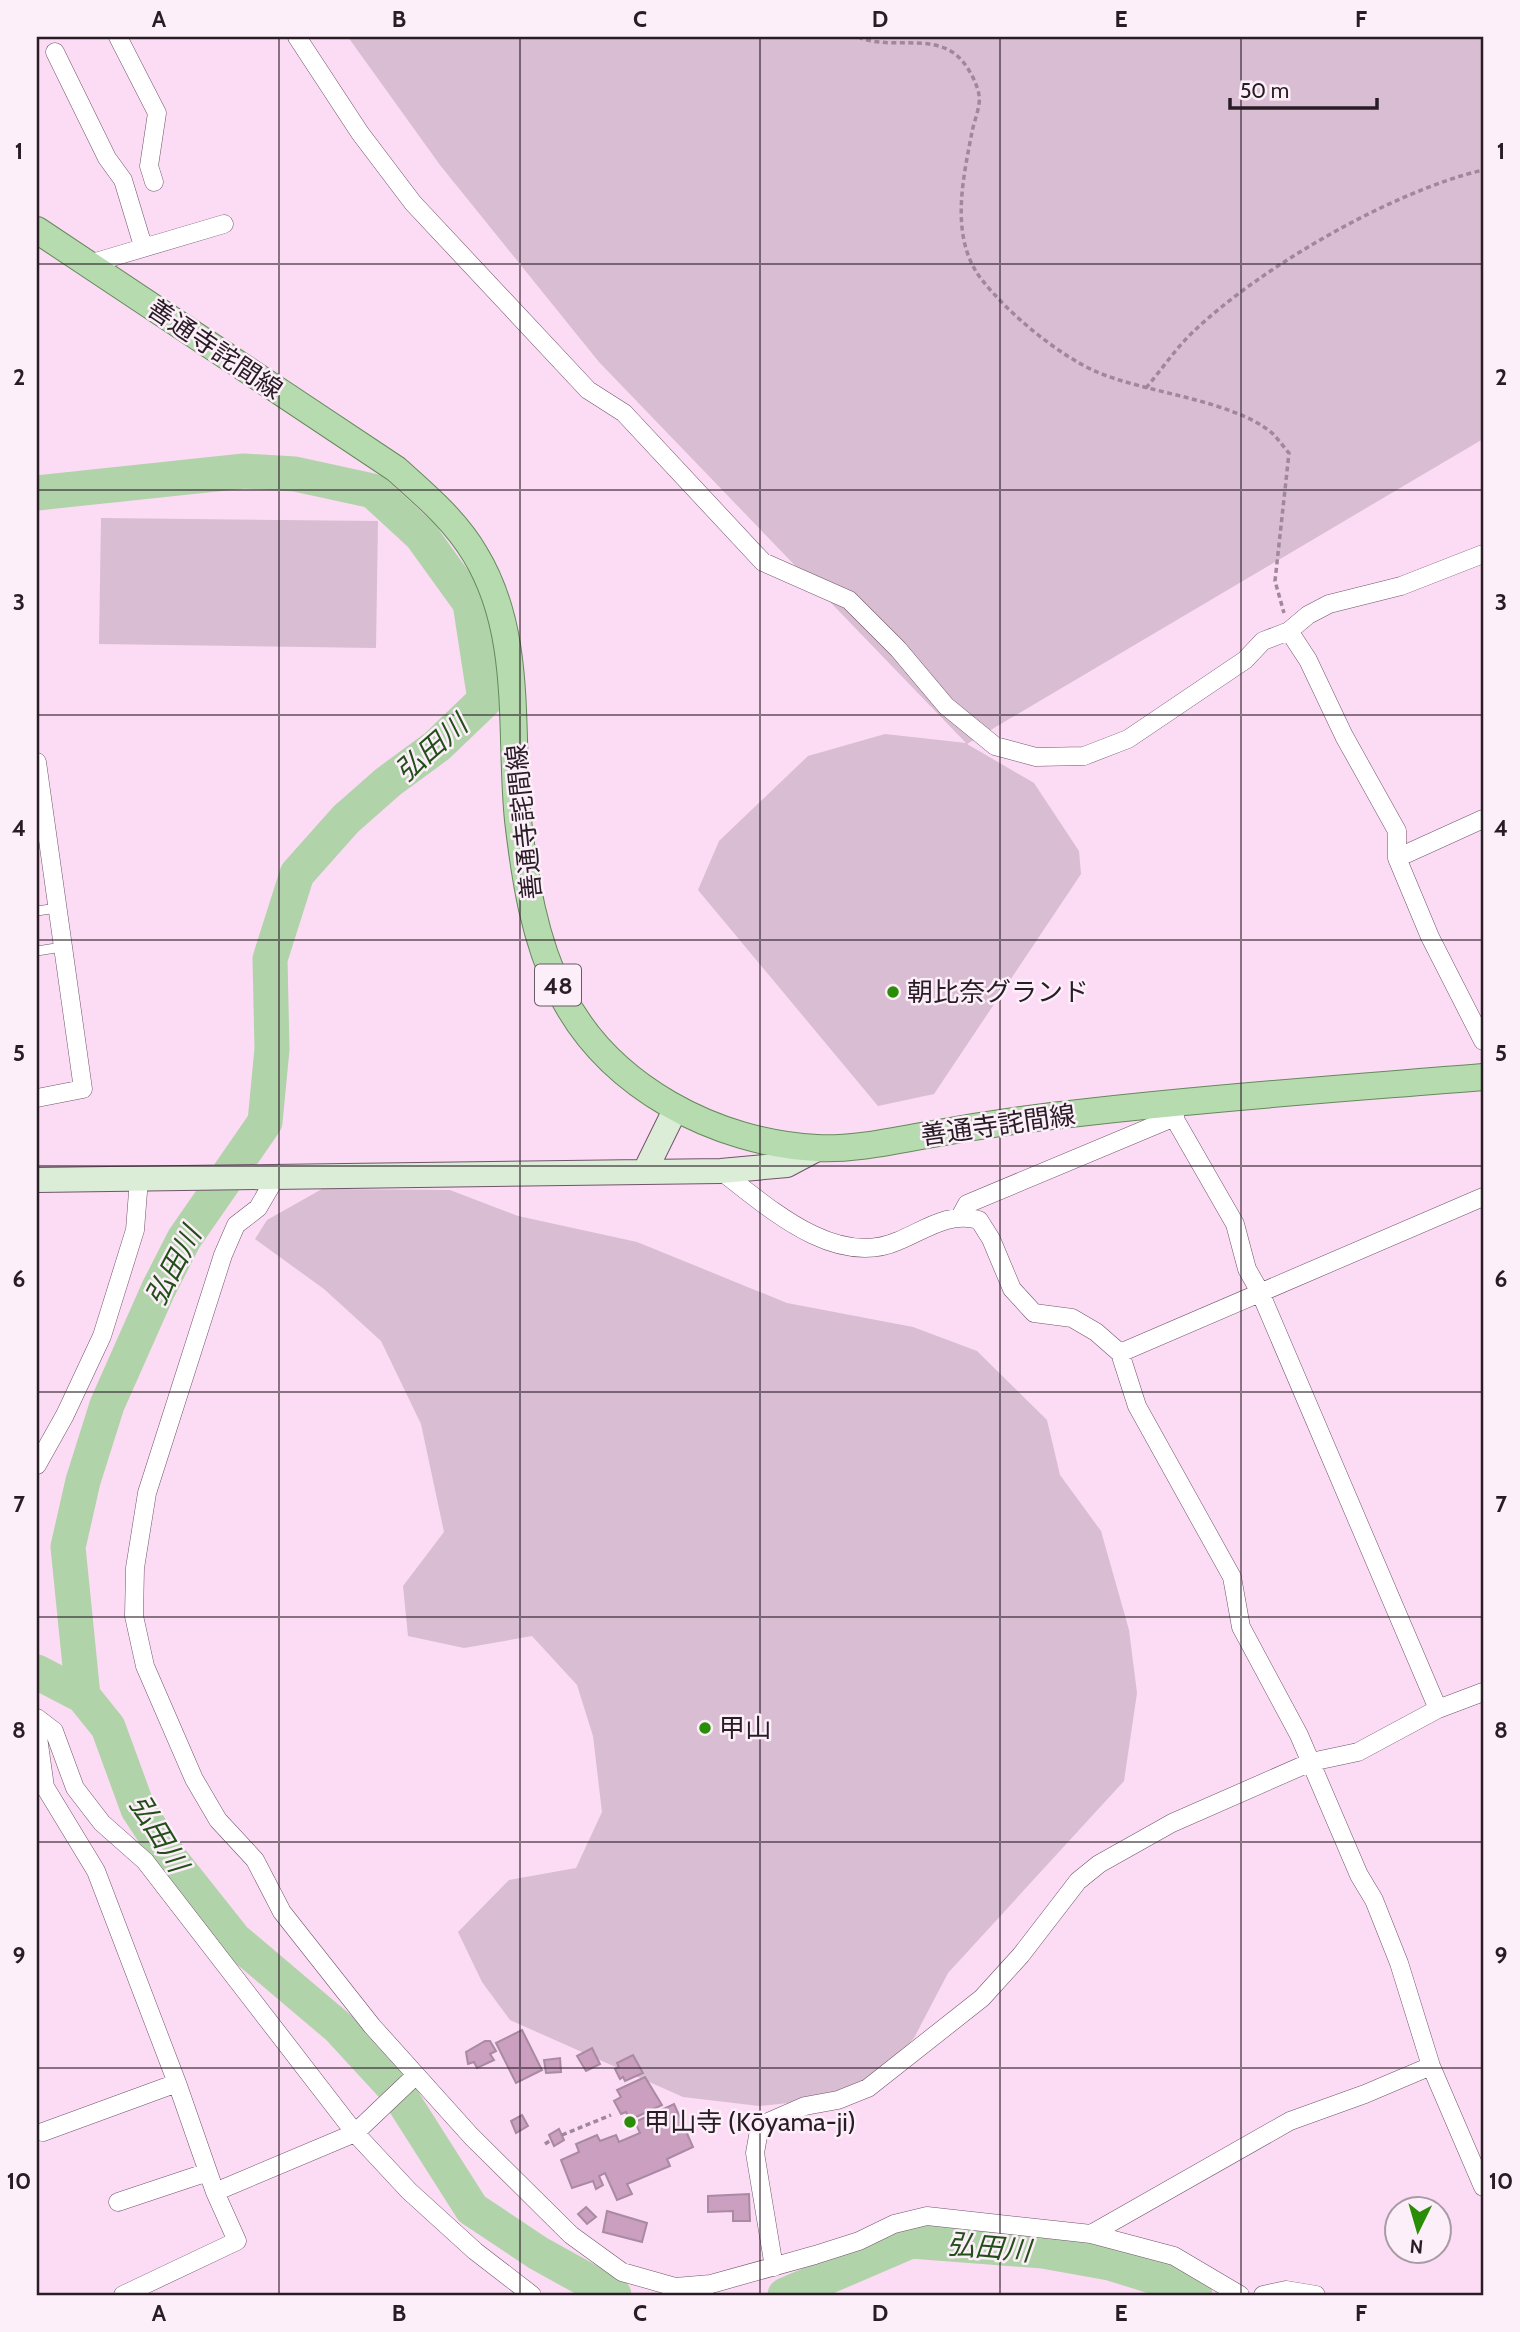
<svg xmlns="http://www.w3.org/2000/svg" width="1520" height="2332" viewBox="0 0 1520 2332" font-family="Cabin,'Noto Sans JP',sans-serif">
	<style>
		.green { fill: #d9bdd2 }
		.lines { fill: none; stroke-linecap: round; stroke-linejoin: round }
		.river { stroke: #b1d3aa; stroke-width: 35 }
		.building { fill: #ca9fbf; stroke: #a98aa2; stroke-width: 2 }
		.lane-casing { stroke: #70546a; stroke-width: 10 }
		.street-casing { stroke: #70546a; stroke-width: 19 }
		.secondary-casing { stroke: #70546a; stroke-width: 26 }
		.primary-casing { stroke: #65895c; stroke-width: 28 }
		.path { stroke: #a0889a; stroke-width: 3.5; stroke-dasharray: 5 3.5; stroke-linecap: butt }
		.lane { stroke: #fff; stroke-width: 9 }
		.street { stroke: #fff; stroke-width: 18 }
		.secondary { stroke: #dbedd7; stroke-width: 24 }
		.primary { stroke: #b6dbaf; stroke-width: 26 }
		.grid { fill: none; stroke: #281c25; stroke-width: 2; stroke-opacity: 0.55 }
		.poi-dot { fill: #298d05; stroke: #fdeff9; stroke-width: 2.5 }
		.labels { text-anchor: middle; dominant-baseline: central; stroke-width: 5; stroke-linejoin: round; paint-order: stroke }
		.shield { fill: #fdeff9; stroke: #685b65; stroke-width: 2 }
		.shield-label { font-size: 24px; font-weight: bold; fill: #281c25 }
		.street-label { font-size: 26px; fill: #281c25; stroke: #fdeff9 }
		.poi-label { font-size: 26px; fill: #281c25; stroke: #fdeff9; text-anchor: start }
		.water-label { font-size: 28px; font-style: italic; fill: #224f18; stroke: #fdeff9 }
		.neatline { fill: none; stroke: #281c25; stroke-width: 2.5 }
		.grid-label { font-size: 23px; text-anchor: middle; font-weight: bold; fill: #281c25 }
	</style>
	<rect width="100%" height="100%" fill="#fcdbf4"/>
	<path class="green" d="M348,37H1483V439L967,744L1034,783L1079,851L1081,874L934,1094L878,1106L698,890L719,841L808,756L885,734L966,743L599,362L440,165Z
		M101,518L378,521L376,648L99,644Z
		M322,1189L450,1190L518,1216L637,1242L787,1303L913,1327L977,1351L1047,1420L1060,1475L1101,1531L1129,1630L1137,1693L1124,1781L948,1973L914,2038L871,2084L828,2099L759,2106L683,2097L510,2020L482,1982L458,1932L509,1880L576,1868L602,1812L593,1736L577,1685L532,1636L464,1648L408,1636L403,1586L444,1532L421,1424L381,1341L324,1289L255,1239L267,1220Z"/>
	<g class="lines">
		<path class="river" d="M37,493L244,471L295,474L373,491L421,535L470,603L485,700L437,746L388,782L346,819L297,874L270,959L272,1049L265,1122L184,1239L158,1290L107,1405L83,1481L68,1547L83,1696L108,1727L138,1809L172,1861L234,1939L338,2027L397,2091L472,2209L538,2253L614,2295
			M37,1672L83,1696
			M785,2295L911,2241L1043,2251L1110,2263L1187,2287L1195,2295"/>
	</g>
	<path class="building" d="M522,2030L542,2070L516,2083L496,2043Z
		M485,2041H490L496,2051L490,2054L494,2060L477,2068L474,2062L468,2064L466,2052Z
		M592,2048L600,2064L586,2071L577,2056Z
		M633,2055L643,2073L625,2081L623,2077L620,2079L615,2069L619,2067L617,2063Z
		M560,2058L561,2072L546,2073L544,2060Z
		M645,2077L662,2105L630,2120L626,2112L621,2114L614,2101L621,2097L617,2090Z
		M674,2104L693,2147L667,2159L670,2166L627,2184L632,2194L617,2200L605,2173L599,2176L603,2185L596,2189L593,2181L572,2188L561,2160L579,2152L576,2144L597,2135L600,2141L616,2135L619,2142L640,2133L635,2122Z
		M522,2115L528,2126L516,2133L511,2121Z
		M559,2129L564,2140L554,2146L549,2135Z
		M749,2194L750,2221H733V2211L708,2212V2196Z
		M586,2207L596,2217L587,2224L578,2214Z
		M607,2211L647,2223L642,2242L603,2232Z"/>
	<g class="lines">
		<defs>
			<path id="lane" d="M37,911L57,908
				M37,951L62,947"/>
			<path id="street" d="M118,37L157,113L149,166L154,182
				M297,37L360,133L413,203L588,390L624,413L763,562L849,600L898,649L946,706L995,746L1036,757L1084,756L1128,739L1245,660L1263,641L1289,631L1308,615L1329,604L1401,586L1483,554
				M55,52L107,158L123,180L143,246
				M89,264L224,224
				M1289,631L1308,660L1344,736L1397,831V858L1430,937L1483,1041
				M37,762L83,1089L37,1098
				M1397,858L1483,819
				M1165,1102L1235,1224L1247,1269L1260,1292L1438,1709
				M721,1171C768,1207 835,1269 898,1241C925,1230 949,1211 979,1220L991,1239L1012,1289L1034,1313L1072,1318L1096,1332L1120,1353L1137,1406L1232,1577L1241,1627L1299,1735L1359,1875L1374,1900L1399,1963L1431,2066L1483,2187
				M275,1179L258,1208L236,1225L223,1255L147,1493L135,1568L134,1616L145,1666L194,1779L218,1820L255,1860L282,1912L372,2026L471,2136L571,2235L622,2272L675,2287L711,2284L815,2255L859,2241L894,2224L927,2216L1091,2234L1290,2121L1365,2094L1431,2066
				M961,1215L967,1204L1175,1117
				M1120,1353L1483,1197
				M37,1465L65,1415L102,1336L135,1230L139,1179
				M37,1718L54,1731L75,1788L102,1823L145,1861L355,2133L409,2191L475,2251L532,2295
				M37,1730L45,1787L96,1871L177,2083L215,2192L237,2241L123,2295
				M43,2132L177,2083
				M215,2192L355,2133L415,2076
				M118,2202L208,2172
				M1091,2234L1174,2256L1240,2295
				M774,2267L755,2153L758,2136L766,2123L805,2106L838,2100L868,2088L982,1998L1021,1955L1078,1881L1099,1864L1172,1823L1311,1762L1358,1752L1438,1709L1483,1692
				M1263,2295L1286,2290L1316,2295"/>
			<path id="secondary" d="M645,1171L676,1108
				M37,1180L721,1171L787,1165L819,1148"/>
			<path id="primary" d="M37,230L396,469C425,495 455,520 475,554C524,634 509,732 518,820C525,880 534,939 561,993C608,1087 716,1143 817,1148C855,1150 896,1140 933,1134C982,1125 1030,1118 1079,1113C1214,1097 1349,1088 1483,1077"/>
		</defs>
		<use href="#lane" class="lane-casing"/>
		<use href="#street" class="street-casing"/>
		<use href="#secondary" class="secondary-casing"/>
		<use href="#primary" class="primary-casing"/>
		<path class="path" d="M858,37C889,50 929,34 955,54C966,62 977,82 979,95C981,106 974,121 972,132C963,179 949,238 982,280C1009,314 1058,355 1097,372C1146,393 1233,400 1272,433C1278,439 1283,446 1289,453L1275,581L1284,613
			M1146,388C1162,369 1176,348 1194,331C1261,267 1393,191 1483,170
			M562,2135L611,2115
			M545,2144L551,2140"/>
		<use href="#lane" class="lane"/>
		<use href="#street" class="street"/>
		<use href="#secondary" class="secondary"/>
		<use href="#primary" class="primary"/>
	</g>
	<path class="grid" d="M279,37V2295M520,37V2295M760,37V2295M1000,37V2295M1241,37V2295M37,264H1483M37,490H1483M37,715H1483M37,940H1483M37,1166H1483M37,1392H1483M37,1617H1483M37,1842H1483M37,2068H1483"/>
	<g class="poi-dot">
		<circle cx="893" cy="992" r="7"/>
		<circle cx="705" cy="1728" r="7"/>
		<circle cx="630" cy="2122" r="7"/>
	</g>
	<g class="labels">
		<rect class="shield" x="535" y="964.5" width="46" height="41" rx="5"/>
		<g class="shield-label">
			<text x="558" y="985">48</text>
		</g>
		<g class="street-label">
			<text transform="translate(215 349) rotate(34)">善通寺詫間線</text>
			<text transform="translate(524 822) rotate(-96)">善通寺詫間線</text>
			<text transform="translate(998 1125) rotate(-8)">善通寺詫間線</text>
		</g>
		<g class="poi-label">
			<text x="907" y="992">朝比奈グランド</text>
			<text x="719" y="1728">甲山</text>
			<text x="644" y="2122">甲山寺 (Kōyama-ji)</text>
		</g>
		<g class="water-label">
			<text transform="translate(431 748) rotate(-41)">弘田川</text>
			<text transform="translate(173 1266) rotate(-62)">弘田川</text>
			<text transform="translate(159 1833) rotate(59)">弘田川</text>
			<text transform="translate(989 2247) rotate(5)">弘田川</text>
		</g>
	</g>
	<rect width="1520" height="2332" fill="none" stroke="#fdeff9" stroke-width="77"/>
	<g transform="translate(1418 2230) rotate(185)"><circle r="33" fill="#fdeff9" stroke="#a89ba4" stroke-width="2"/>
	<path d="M0-5L12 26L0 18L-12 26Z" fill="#298d05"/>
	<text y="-10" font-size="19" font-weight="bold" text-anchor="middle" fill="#281c25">N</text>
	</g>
	<path d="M1230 98v10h147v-10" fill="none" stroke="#281c25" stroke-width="3.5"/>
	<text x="1240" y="98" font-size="21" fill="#281c25" stroke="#fdeff9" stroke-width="5" paint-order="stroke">50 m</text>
	<rect x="38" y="38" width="1444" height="2256" class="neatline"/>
	<g class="grid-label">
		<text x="159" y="27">A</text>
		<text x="399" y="27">B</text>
		<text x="640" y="27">C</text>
		<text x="880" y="27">D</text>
		<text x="1121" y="27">E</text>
		<text x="1361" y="27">F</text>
		<text x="19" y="159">1</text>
		<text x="1501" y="159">1</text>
		<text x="19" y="385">2</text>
		<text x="1501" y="385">2</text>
		<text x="19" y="610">3</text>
		<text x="1501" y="610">3</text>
		<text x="19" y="836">4</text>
		<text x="1501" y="836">4</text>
		<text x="19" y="1061">5</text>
		<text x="1501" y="1061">5</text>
		<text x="19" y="1287">6</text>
		<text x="1501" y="1287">6</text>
		<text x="19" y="1512">7</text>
		<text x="1501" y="1512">7</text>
		<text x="19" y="1738">8</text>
		<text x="1501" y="1738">8</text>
		<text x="19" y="1963">9</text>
		<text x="1501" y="1963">9</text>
		<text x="19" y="2189">10</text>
		<text x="1501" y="2189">10</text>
		<text x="159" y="2321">A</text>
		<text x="399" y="2321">B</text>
		<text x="640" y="2321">C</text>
		<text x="880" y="2321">D</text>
		<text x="1121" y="2321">E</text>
		<text x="1361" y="2321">F</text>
	</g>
</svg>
